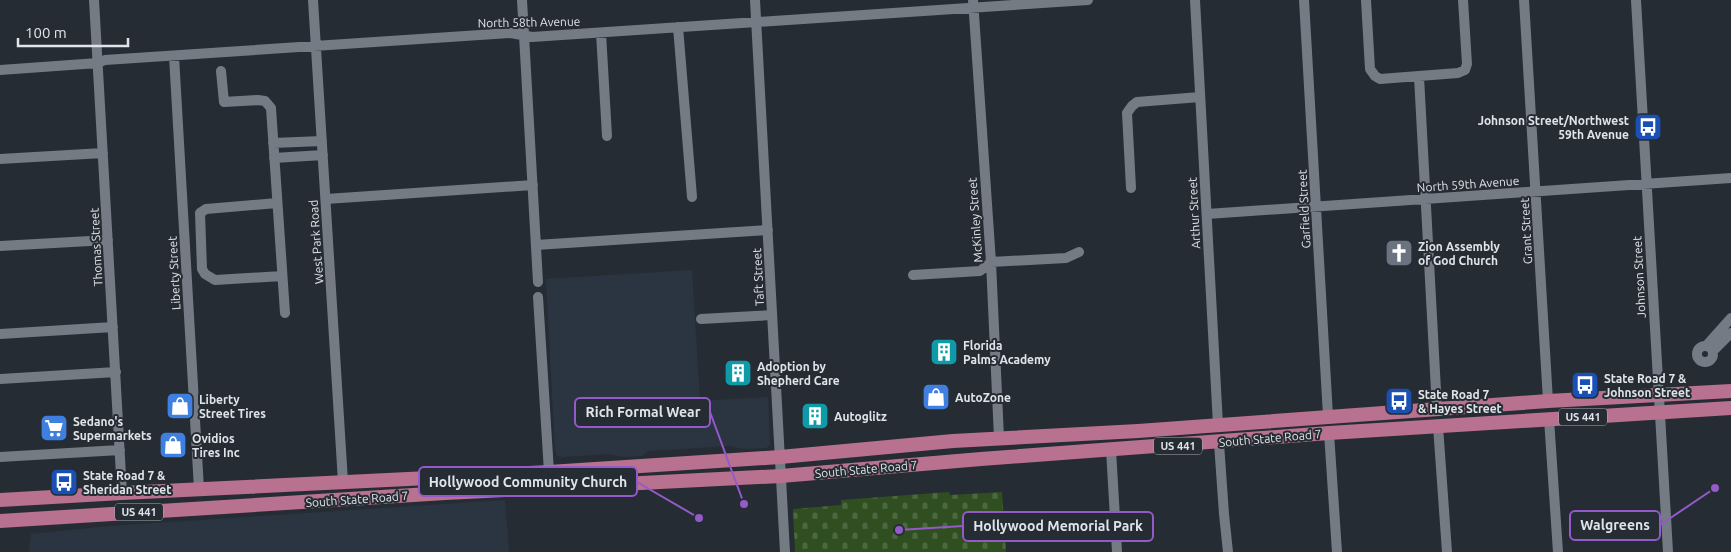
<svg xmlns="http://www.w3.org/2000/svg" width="1731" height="552" viewBox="0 0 1731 552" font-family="Ubuntu,sans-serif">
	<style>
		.built { fill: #2b3542 }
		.cemetery { fill: url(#cemetery-stones) }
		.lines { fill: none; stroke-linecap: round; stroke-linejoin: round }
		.minor { stroke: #747b84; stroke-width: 10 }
		.major { stroke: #b8718f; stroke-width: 14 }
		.labels { text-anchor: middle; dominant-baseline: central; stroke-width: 4; stroke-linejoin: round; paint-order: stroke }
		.shield { fill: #262c34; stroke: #a8adb3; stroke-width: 1 }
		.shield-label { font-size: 11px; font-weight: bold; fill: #dfe4e9 }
		.street-label { font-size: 12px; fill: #dfe4e9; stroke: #262c34 }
		.poi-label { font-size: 12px; font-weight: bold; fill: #dfe4e9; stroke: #262c34; text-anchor: start }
		.leader { fill: none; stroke: #945aca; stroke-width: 2 }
		.callout-dot { fill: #945aca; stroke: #262c34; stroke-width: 2 }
		.callout { fill: #262c34; stroke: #945aca; stroke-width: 2 }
		.callout-label { font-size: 14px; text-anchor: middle; font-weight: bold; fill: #dfe4e9 }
	</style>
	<defs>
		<pattern id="cemetery-stones" width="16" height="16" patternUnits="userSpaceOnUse" patternTransform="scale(1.25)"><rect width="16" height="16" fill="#2f4f20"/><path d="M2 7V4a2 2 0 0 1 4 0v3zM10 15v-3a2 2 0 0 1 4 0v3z" fill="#4d6840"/></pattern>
	</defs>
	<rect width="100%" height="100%" fill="#262c34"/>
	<path class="built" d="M692,270L700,401L768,397L770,445L766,448L745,449L729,446L648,451L642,456L625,457L607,454L563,457L557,456L555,450L546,279Z
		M505,500L509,552H29L31,534L110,526Z"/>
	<path class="cemetery" d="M949,492L950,495L1002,492L1006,552H795L793,509L841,505V500Z"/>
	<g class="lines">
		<path class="minor" d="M94,0L122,493
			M313,0L343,482
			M522,0L538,282
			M755,0L785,552
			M973,0L991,262L999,438
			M1195,0L1218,425
			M1304,0L1328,416
			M1366,0L1370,69L1375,76L1380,79L1458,73L1465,70L1467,64L1463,0
			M1524,0L1548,401
			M1636,0L1668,552
			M678,27L692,197
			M601,33L607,136
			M174,56L199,489
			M0,70L98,63L105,60L511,33L532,37L1088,0
			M221,71L224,102L258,100L265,101L271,108L285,313
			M1419,77L1437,409
			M273,143L322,141
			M274,158L323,155
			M0,159L103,153
			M1131,188L1127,113L1132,106L1137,102L1200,97
			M326,199L533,185
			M277,203L206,209L200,213L202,269L205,274L215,280L282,276
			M1207,214L1731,178
			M536,245L768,230
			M0,246L108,240
			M913,275L980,271L991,262L1066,258L1079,252
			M538,297L549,472
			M701,319L772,315
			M0,334L113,327
			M1697 354a8 8 0 1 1 16 0a8 8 0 1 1-16 0Z
			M1706,346L1731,318
			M1713,351L1731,333
			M0,379L116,372
			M1549,419L1558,552
			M1438,426L1447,552
			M1329,433L1337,552
			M1219,443L1224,514L1228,552
			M1111,450L1117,552
			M0,457L120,450"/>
		<path class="major" d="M0,500L122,493L549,472L780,457L953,441L1138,431L1548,401L1731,391
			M0,521L445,493L781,476L981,459L1329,433L1731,408"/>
	</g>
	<defs>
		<symbol id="bus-square" viewBox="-11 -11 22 22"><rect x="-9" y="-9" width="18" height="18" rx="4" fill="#1a4fb4" stroke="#262c34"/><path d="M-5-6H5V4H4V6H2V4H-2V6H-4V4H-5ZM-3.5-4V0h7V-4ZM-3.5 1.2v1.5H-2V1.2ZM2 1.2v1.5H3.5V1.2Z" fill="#fff"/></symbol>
		<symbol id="church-square" viewBox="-11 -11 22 22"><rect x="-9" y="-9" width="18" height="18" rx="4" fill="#6b7280" stroke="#262c34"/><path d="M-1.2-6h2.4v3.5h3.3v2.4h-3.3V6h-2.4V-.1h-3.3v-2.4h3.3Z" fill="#fff"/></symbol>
		<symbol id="building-square" viewBox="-11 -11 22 22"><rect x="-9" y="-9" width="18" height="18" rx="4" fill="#0f9aa8" stroke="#262c34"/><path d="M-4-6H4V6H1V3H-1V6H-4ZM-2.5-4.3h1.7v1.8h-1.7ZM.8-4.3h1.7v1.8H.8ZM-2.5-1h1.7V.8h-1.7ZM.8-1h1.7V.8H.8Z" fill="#fff"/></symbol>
		<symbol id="shop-square" viewBox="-11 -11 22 22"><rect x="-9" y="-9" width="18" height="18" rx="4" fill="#3f7fe0" stroke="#262c34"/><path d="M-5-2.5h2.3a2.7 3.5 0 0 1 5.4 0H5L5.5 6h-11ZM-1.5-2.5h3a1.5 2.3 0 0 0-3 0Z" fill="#fff"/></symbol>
		<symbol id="supermarket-square" viewBox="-11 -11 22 22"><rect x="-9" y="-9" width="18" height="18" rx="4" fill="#3f7fe0" stroke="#262c34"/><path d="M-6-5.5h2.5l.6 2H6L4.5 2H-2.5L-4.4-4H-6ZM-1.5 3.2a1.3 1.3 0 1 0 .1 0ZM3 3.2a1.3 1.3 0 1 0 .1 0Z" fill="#fff"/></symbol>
	</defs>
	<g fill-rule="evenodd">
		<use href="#bus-square" x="1632" y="111" width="32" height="32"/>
		<use href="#church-square" x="1383" y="237" width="32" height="32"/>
		<use href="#building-square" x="928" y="336" width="32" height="32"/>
		<use href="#building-square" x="722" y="357" width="32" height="32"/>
		<use href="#bus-square" x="1569" y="369" width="32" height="32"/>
		<use href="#shop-square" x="920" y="381" width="32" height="32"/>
		<use href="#bus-square" x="1383" y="385" width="32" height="32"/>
		<use href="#shop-square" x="164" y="390" width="32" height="32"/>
		<use href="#building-square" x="799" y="400" width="32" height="32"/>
		<use href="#supermarket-square" x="38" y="412" width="32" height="32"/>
		<use href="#shop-square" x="157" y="429" width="32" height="32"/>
		<use href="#bus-square" x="48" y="466" width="32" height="32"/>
	</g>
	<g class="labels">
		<g class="shield">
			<rect x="1559" y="408.5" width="48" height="17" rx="4"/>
			<rect x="1154" y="437.5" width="48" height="17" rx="4"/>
			<rect x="115" y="503.5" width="48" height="17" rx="4"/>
		</g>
		<g class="shield-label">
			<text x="1583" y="417">US 441</text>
			<text x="1178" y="446">US 441</text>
			<text x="139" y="512">US 441</text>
		</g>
		<g class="street-label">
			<text transform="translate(529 22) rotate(-1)">North 58th Avenue</text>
			<text transform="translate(1468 184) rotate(-4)">North 59th Avenue</text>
			<text transform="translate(1304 209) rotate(-93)">Garfield Street</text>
			<text transform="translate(1194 213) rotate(-93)">Arthur Street</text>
			<text transform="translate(975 220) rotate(-94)">McKinley Street</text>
			<text transform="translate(1526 231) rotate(-93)">Grant Street</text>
			<text transform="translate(316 242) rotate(-94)">West Park Road</text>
			<text transform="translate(96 247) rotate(-93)">Thomas Street</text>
			<text transform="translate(174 273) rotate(-93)">Liberty Street</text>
			<text transform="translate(758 277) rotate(-93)">Taft Street</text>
			<text transform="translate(1639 277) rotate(-93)">Johnson Street</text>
			<text transform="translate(1270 438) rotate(-5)">South State Road 7</text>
			<text transform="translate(866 469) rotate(-5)">South State Road 7</text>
			<text transform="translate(357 499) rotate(-4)">South State Road 7</text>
		</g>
		<g class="poi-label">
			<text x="1629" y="120" text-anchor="end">Johnson Street/Northwest<tspan x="1629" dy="14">59th Avenue</tspan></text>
			<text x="1418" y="246">Zion Assembly<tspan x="1418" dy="14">of God Church</tspan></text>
			<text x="963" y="345">Florida<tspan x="963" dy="14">Palms Academy</tspan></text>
			<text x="757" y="366">Adoption by<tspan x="757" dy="14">Shepherd Care</tspan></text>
			<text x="1604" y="378">State Road 7 &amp;<tspan x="1604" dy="14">Johnson Street</tspan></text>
			<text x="1418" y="394">State Road 7<tspan x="1418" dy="14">&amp; Hayes Street</tspan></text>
			<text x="955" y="397">AutoZone</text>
			<text x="199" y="399">Liberty<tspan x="199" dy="14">Street Tires</tspan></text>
			<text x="834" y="416">Autoglitz</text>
			<text x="73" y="421">Sedano's<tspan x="73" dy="14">Supermarkets</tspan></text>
			<text x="192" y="438">Ovidios<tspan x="192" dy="14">Tires Inc</tspan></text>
			<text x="83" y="475">State Road 7 &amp;<tspan x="83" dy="14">Sheridan Street</tspan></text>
		</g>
	</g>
	<path class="leader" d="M744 504L710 412M699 518L637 482M1715 488L1660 525M899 530L963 526"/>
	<g class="callout-dot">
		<circle cx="744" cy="504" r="5"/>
		<circle cx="699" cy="518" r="5"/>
		<circle cx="1715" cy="488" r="5"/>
		<circle cx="899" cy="530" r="5"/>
	</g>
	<g class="callout">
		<rect x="575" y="398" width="135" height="29" rx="5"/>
		<rect x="419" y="467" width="218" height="29" rx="5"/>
		<rect x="1570" y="511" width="90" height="29" rx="5"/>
		<rect x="963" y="512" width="190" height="29" rx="5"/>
	</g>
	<g class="callout-label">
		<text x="643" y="417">Rich Formal Wear</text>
		<text x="528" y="487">Hollywood Community Church</text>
		<text x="1615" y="530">Walgreens</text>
		<text x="1058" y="531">Hollywood Memorial Park</text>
	</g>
	<path d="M18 38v8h110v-8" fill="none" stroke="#dfe4e9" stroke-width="2.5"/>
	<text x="25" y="38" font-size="15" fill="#dfe4e9" stroke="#262c34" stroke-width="4" paint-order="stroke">100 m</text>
</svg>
